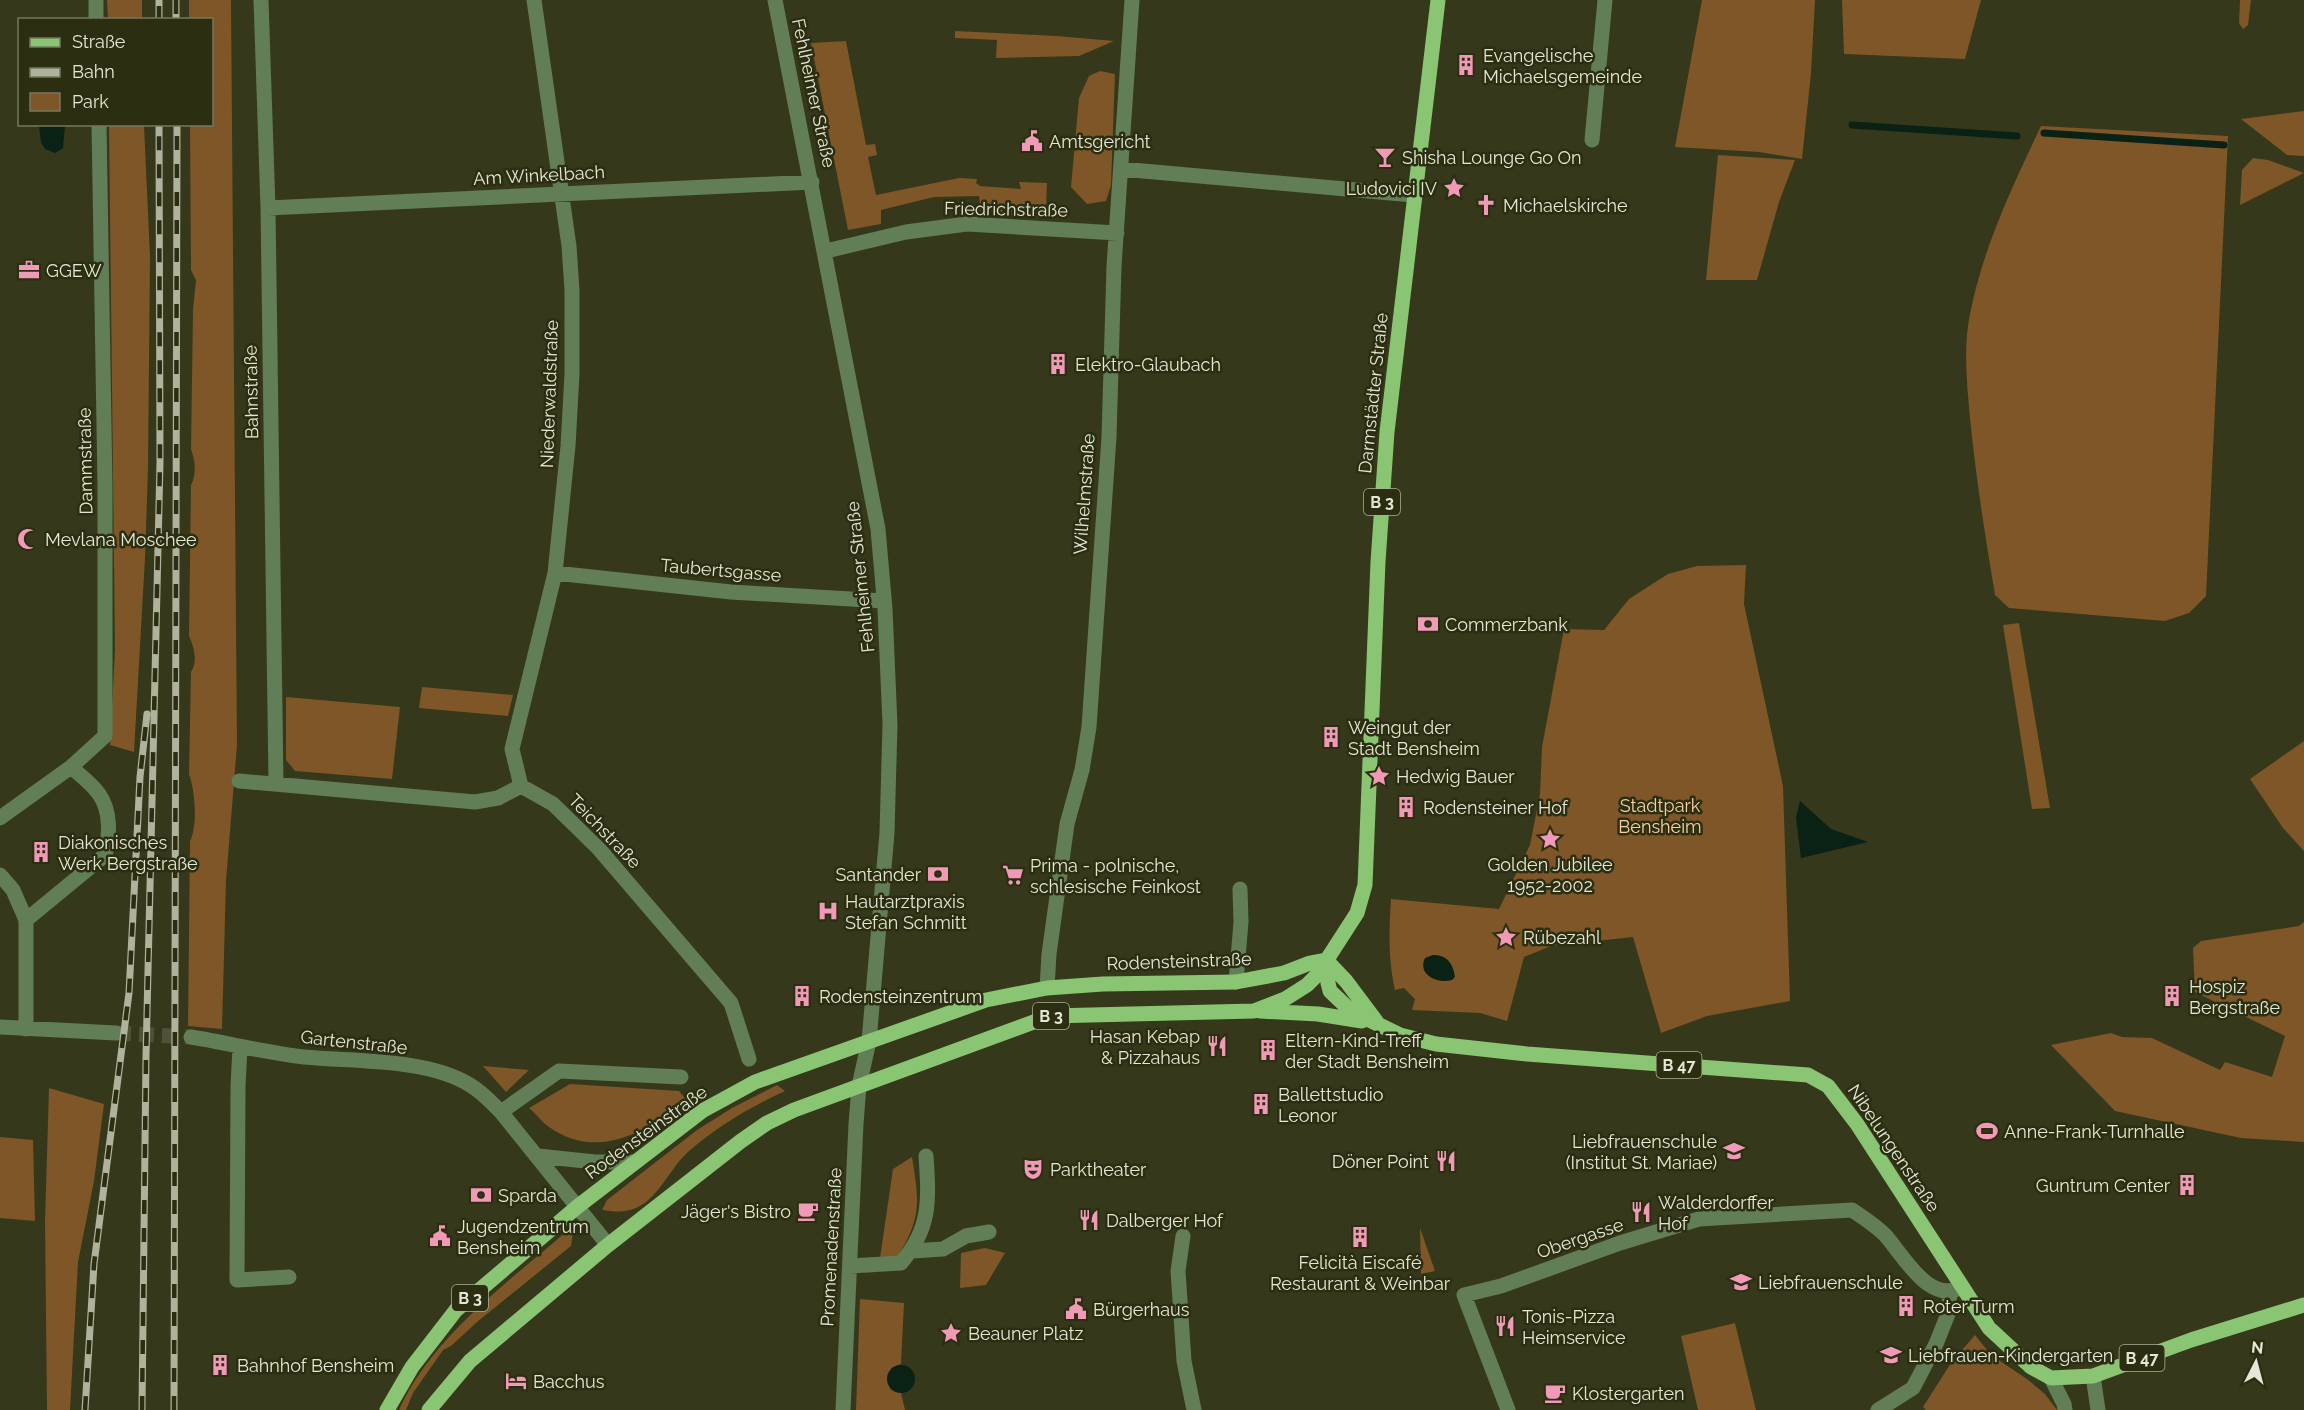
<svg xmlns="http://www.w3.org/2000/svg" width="2304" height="1410" viewBox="0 0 2304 1410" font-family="Raleway,sans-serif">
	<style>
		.green { fill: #7e5628 }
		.water { fill: #0a2116 }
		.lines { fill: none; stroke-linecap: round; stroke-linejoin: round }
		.stream { stroke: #0a2116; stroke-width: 7 }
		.minor-tunnel { stroke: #4f5236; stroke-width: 15; stroke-dasharray: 15 8; stroke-linecap: butt }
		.minor { stroke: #617e56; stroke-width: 15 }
		.major { stroke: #89c572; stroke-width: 15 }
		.rail-casing { stroke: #afb29c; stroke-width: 7 }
		.rail { stroke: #2b2e10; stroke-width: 4.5; stroke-dasharray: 14; stroke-linecap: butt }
		.labels { text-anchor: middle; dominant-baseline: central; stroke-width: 5; stroke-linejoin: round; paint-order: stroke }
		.shield { fill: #2b2e10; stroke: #acb09a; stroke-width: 1.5 }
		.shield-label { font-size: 16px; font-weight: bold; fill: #e4e7d5 }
		.poi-label { font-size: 18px; fill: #e4e7d5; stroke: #2b2e10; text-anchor: start }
		.street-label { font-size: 18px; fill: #e4e7d5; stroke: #2b2e10 }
		.park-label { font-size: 18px; fill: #f9d0a5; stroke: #2b2e10 }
	</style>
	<rect width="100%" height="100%" fill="#35381a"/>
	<path class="green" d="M107,0H142V19H108Z
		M189,0H231L237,745L226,881L222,1029L188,1026L190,841C198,826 195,790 189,774L191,672C198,661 194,647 189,636L191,485C197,474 195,461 191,449L193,309L196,280L191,270L190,125L212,124V20L189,19Z
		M1702,0H1815L1811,73L1802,159L1759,152L1675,147Z
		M1842,0H1981L1965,59L1844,54Z
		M2240,0H2251L2248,25L2243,29L2239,23Z
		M955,31L1057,36L1114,41L1079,56L996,58L997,40L955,38Z
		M846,41L866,145L875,144L877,155L868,157L876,195L959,178L977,179L976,183L980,186L1021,189L1019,182L1047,183L1046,210L1038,217L981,214L979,196L934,197L881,210V224L848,230L811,43Z
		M1100,71L1115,74L1111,185L1106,201L1087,204L1071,187L1079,98L1089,76Z
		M2304,111V156L2287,155L2241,119Z
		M109,125H144L150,256L148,469L145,558L134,752L110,745L115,650Z
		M2041,126L2228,136L2206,596L2189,613L2165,621L2009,608L1995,595C1985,536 1976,478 1970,418C1967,384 1963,348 1970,314C1983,248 2012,187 2041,126Z
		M1718,155L1795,160L1779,202L1757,280H1706Z
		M2253,158L2268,160L2304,173L2240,205L2242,170Z
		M1746,565L1744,604L1783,786L1790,1001L1707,1016L1661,1033L1633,937L1551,946L1524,957L1507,1021L1480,1013L1412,1010L1415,999L1404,988L1395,990C1388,959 1389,930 1391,899L1499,909L1530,845L1540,794L1542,747L1564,629L1604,630L1629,599L1668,574L1697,566Z
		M2019,623L2050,808L2032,809L2003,625Z
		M422,687L513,695L508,716L419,708Z
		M286,697L400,707L392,779L295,771L286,760Z
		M2304,741V851L2283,828L2250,779Z
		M2304,922V1142L2241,1138L2115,1111L2051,1045L2111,1033L2122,1037L2152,1038L2220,1070L2225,1062L2272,1077L2285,1036L2195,992L2193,948L2201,941L2299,926Z
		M483,1066L529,1070L506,1092Z
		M570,1084L679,1091L688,1102C646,1130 599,1162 549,1127C542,1122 536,1114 529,1108Z
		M777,1085L785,1091C750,1107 716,1127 688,1152C670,1168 660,1196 638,1207C625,1213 616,1212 602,1210L607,1200L697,1130L732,1108Z
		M49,1088L104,1104L94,1181L78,1262L70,1410H47L45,1221Z
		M0,1137L33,1140L35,1221L0,1218Z
		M912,1157C919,1201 922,1217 898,1256L880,1258L893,1169Z
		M1420,1228L1435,1271L1421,1274Z
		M566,1232H573L571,1246L477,1322L451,1346L443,1350L413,1393L406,1410H399C431,1338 508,1282 566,1232Z
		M985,1248L1005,1253L986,1285L960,1288L961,1253Z
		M860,1299L904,1303L901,1364L891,1368L890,1389L901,1393L905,1410H856Z
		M1735,1323L1756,1410H1698L1681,1336Z
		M1975,1335L1991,1355L2027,1379L2045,1394L2057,1410H1926L1923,1407L1951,1363Z"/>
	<path class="water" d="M39,125H65L63,148L55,153L45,149L41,142Z
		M1800,801L1831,829L1868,842L1801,858L1796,818Z
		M1433,955C1447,955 1453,963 1455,977L1452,980C1438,984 1417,975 1425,958Z
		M887 1379a14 14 0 1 1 28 0a14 14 0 1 1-28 0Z"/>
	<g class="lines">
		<path class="stream" d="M1852,125L2017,136
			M2044,133L2224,145"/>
		<path class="minor-tunnel" d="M116,1033L191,1037"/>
		<path class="minor" d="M96,0V20
			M261,0L268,208L276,784
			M775,0L878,529L885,609L890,725L887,833L869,1041L859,1086L856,1124L843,1410
			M1592,140L1605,0
			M1121,169L1413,195
			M268,208L812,182
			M826,251L906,232L967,224L1117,233
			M555,573L731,592L884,601
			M239,781L475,802L498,798L521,786
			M521,786L512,749L555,573L568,446L572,374V290L569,246L534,0
			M521,786L553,804L599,849L731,1003L749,1059
			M0,818L71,767L105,736V486L99,124
			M0,875L13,890L26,920V1029
			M26,920L105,855C110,836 111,811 99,794C92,784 80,775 71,767
			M1236,982L1241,922L1240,889
			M1047,988L1049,954L1067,824L1082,770L1089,727L1109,437L1114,266L1132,0
			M0,1027L116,1033
			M191,1037C229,1043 266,1053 304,1057C354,1062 426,1058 470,1085C482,1092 491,1102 501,1112L608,1245
			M240,1047L238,1086L237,1280L289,1277
			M501,1112L559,1071L681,1077
			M538,1156L595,1162H635
			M1183,1236L1178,1271L1184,1361L1194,1410
			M912,1251L943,1249L966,1236L989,1232
			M850,1266L901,1263C931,1228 929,1200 926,1156
			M2093,1376L2098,1410
			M2051,1378L2064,1404L2065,1410
			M1508,1410L1464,1295L1501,1286L1620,1243L1699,1219L1852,1210C1864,1218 1875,1225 1885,1235C1904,1256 1929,1305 1962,1287
			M1878,1410L1913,1388L1936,1344L1948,1314L1950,1293"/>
		<path class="major" d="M1326,960L1328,983L1330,991L1351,1011L1400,1035L1436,1044L1527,1054L1808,1075L1828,1086L1857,1124L1989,1328L2031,1367L2051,1378L2093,1376L2191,1340L2304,1305
			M1326,960L1346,981L1376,1021
			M1260,1011L1318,1014L1362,1021
			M387,1410L412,1367L456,1310L577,1207L702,1111L755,1082L986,1000L1047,988L1103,984L1236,982L1284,973L1310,963L1326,960
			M429,1410L470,1361L608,1245L741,1141L767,1123L794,1110L1050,1016L1254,1011L1285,999L1307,985L1317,975L1357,913L1365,885L1378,562L1387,432L1438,0"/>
		<defs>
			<path id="rail" d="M176,0V20
				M159,20V0
				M85,1410L94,1264L129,993L140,777L147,714
				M142,1410L146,1056L160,463L159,124
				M174,1410L177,124"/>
		</defs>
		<use href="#rail" class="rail-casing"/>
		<use href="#rail" class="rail"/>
	</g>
	<defs>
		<symbol id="building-bare" viewBox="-9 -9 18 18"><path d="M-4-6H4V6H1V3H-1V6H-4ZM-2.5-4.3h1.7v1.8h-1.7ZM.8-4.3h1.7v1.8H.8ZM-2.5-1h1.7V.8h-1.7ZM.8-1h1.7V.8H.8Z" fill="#f09ab7" stroke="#2b2e10" stroke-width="2.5" paint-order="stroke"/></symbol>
		<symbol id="civic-bare" viewBox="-9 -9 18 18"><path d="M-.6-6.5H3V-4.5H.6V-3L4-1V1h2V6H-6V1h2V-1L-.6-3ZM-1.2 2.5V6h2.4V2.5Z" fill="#f09ab7" stroke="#2b2e10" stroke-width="2.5" paint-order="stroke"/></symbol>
		<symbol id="bar-bare" viewBox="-9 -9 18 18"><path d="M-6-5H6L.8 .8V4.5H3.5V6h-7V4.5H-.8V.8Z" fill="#f09ab7" stroke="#2b2e10" stroke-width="2.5" paint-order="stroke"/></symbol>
		<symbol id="sight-bare" viewBox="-9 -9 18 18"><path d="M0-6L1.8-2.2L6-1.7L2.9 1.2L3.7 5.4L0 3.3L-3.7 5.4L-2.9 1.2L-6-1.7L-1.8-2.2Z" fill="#f09ab7" stroke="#2b2e10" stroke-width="2.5" paint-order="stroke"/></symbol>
		<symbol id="church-bare" viewBox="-9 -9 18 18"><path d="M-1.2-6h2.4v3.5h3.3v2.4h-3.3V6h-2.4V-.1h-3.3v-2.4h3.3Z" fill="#f09ab7" stroke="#2b2e10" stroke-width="2.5" paint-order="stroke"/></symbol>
		<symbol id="office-bare" viewBox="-9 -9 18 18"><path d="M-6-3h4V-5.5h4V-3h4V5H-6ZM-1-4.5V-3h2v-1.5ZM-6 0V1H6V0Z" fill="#f09ab7" stroke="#2b2e10" stroke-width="2.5" paint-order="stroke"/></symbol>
		<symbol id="mosque-bare" viewBox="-9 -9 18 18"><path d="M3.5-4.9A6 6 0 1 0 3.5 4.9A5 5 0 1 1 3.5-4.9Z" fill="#f09ab7" stroke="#2b2e10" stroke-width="2.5" paint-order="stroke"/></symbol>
		<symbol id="bank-bare" viewBox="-9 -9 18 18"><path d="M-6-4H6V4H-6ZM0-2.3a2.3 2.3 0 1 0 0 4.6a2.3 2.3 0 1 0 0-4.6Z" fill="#f09ab7" stroke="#2b2e10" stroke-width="2.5" paint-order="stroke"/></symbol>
		<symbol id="supermarket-bare" viewBox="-9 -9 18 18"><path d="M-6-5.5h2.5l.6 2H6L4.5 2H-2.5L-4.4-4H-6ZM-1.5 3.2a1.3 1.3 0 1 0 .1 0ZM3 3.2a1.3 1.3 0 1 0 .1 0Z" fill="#f09ab7" stroke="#2b2e10" stroke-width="2.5" paint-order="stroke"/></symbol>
		<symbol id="hospital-bare" viewBox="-9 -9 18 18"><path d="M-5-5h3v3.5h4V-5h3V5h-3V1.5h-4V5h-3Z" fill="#f09ab7" stroke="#2b2e10" stroke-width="2.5" paint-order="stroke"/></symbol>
		<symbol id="restaurant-bare" viewBox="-9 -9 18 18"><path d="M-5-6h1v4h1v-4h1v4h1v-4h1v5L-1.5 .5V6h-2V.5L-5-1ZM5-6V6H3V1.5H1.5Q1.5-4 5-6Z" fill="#f09ab7" stroke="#2b2e10" stroke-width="2.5" paint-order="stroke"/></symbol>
		<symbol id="stadium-bare" viewBox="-9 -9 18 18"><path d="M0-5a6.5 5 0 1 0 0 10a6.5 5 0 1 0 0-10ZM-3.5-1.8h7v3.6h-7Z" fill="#f09ab7" stroke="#2b2e10" stroke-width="2.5" paint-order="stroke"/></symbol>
		<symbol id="school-bare" viewBox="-9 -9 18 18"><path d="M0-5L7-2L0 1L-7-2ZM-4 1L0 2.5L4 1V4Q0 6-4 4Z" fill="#f09ab7" stroke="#2b2e10" stroke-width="2.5" paint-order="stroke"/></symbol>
		<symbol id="theatre-bare" viewBox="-9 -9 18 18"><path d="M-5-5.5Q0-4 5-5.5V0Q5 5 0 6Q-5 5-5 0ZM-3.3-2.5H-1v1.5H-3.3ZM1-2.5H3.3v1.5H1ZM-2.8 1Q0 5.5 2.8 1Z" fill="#f09ab7" stroke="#2b2e10" stroke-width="2.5" paint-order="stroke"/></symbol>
		<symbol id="cafe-bare" viewBox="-9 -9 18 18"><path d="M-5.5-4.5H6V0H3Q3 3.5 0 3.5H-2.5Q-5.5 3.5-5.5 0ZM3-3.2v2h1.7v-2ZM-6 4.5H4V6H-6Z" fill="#f09ab7" stroke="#2b2e10" stroke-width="2.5" paint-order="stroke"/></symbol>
		<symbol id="hotel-bare" viewBox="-9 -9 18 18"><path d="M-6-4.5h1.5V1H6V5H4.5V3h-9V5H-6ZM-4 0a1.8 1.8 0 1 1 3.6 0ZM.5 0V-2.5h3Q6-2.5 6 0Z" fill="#f09ab7" stroke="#2b2e10" stroke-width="2.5" paint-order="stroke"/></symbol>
	</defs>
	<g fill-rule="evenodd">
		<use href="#building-bare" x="1451" y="50" width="30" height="30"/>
		<use href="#civic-bare" x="1017" y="126" width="30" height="30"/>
		<use href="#bar-bare" x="1370" y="142" width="30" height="30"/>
		<use href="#sight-bare" x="1439" y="173" width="30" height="30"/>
		<use href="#church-bare" x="1471" y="190" width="30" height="30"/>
		<use href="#office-bare" x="14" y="255" width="30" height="30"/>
		<use href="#building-bare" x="1043" y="349" width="30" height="30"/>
		<use href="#mosque-bare" x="13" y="524" width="30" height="30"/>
		<use href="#bank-bare" x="1413" y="609" width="30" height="30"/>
		<use href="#building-bare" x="1316" y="722" width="30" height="30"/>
		<use href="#sight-bare" x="1364" y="761" width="30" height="30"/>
		<use href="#building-bare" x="1391" y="792" width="30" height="30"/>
		<use href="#sight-bare" x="1535" y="824" width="30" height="30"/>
		<use href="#building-bare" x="26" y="837" width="30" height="30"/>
		<use href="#bank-bare" x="923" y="859" width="30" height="30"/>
		<use href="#supermarket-bare" x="998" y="860" width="30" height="30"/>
		<use href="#hospital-bare" x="813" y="896" width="30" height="30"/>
		<use href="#sight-bare" x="1491" y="922" width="30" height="30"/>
		<use href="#building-bare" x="787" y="981" width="30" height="30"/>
		<use href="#building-bare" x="2157" y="981" width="30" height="30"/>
		<use href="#restaurant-bare" x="1202" y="1031" width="30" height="30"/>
		<use href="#building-bare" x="1253" y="1035" width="30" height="30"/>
		<use href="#building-bare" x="1246" y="1089" width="30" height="30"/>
		<use href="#stadium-bare" x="1972" y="1116" width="30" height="30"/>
		<use href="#school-bare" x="1719" y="1136" width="30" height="30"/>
		<use href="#restaurant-bare" x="1431" y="1146" width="30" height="30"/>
		<use href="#theatre-bare" x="1018" y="1154" width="30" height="30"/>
		<use href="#building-bare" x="2172" y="1170" width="30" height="30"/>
		<use href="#bank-bare" x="466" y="1180" width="30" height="30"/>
		<use href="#cafe-bare" x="793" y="1196" width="30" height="30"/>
		<use href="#restaurant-bare" x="1626" y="1197" width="30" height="30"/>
		<use href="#restaurant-bare" x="1074" y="1205" width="30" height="30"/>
		<use href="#civic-bare" x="425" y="1221" width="30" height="30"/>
		<use href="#building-bare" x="1345" y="1222" width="30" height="30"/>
		<use href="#school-bare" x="1726" y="1267" width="30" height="30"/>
		<use href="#building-bare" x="1891" y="1291" width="30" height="30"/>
		<use href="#civic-bare" x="1061" y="1294" width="30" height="30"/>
		<use href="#restaurant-bare" x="1490" y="1311" width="30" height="30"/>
		<use href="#sight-bare" x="936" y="1318" width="30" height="30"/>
		<use href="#school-bare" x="1876" y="1340" width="30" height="30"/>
		<use href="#building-bare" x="205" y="1350" width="30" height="30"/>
		<use href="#hotel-bare" x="501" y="1366" width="30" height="30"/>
		<use href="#cafe-bare" x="1540" y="1378" width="30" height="30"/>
	</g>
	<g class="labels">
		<g class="shield">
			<rect x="1364" y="489" width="36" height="26" rx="4.5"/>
			<rect x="1033" y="1003" width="36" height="26" rx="4.5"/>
			<rect x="1656.5" y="1052" width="45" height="26" rx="4.5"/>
			<rect x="452" y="1285" width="36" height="26" rx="4.5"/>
			<rect x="2119.5" y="1345" width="45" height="26" rx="4.5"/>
		</g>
		<g class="shield-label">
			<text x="1382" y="502">B 3</text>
			<text x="1051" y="1016">B 3</text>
			<text x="1679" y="1065">B 47</text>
			<text x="470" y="1298">B 3</text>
			<text x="2142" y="1358">B 47</text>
		</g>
		<g class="poi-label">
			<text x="1483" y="55">Evangelische<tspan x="1483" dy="21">Michaelsgemeinde</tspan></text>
			<text x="1049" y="141">Amtsgericht</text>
			<text x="1402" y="157">Shisha Lounge Go On</text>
			<text x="1437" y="188" text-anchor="end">Ludovici IV</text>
			<text x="1503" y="205">Michaelskirche</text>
			<text x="46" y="270">GGEW</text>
			<text x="1075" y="364">Elektro-Glaubach</text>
			<text x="45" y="539">Mevlana Moschee</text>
			<text x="1445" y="624">Commerzbank</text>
			<text x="1348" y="727">Weingut der<tspan x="1348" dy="21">Stadt Bensheim</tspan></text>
			<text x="1396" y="776">Hedwig Bauer</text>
			<text x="1423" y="807">Rodensteiner Hof</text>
			<text x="58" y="842">Diakonisches<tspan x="58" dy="21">Werk Bergstraße</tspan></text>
			<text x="1550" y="864" text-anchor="middle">Golden Jubilee<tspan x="1550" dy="21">1952-2002</tspan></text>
			<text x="1030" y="865">Prima - polnische,<tspan x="1030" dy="21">schlesische Feinkost</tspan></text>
			<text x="921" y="874" text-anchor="end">Santander</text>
			<text x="845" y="901">Hautarztpraxis<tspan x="845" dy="21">Stefan Schmitt</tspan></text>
			<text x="1523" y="937">Rübezahl</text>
			<text x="2189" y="986">Hospiz<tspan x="2189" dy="21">Bergstraße</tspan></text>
			<text x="819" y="996">Rodensteinzentrum</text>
			<text x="1200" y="1036" text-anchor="end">Hasan Kebap<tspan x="1200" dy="21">&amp; Pizzahaus</tspan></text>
			<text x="1285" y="1040">Eltern-Kind-Treff<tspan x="1285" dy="21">der Stadt Bensheim</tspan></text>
			<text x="1278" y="1094">Ballettstudio<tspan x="1278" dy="21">Leonor</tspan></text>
			<text x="2004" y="1131">Anne-Frank-Turnhalle</text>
			<text x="1717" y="1141" text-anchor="end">Liebfrauenschule<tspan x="1717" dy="21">(Institut St. Mariae)</tspan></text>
			<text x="1429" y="1161" text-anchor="end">Döner Point</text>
			<text x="1050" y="1169">Parktheater</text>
			<text x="2170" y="1185" text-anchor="end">Guntrum Center</text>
			<text x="498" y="1195">Sparda</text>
			<text x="1658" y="1202">Walderdorffer<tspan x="1658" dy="21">Hof</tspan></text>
			<text x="791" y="1211" text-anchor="end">Jäger's Bistro</text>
			<text x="1106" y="1220">Dalberger Hof</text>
			<text x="457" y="1226">Jugendzentrum<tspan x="457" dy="21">Bensheim</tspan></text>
			<text x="1360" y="1262" text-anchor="middle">Felicità Eiscafé<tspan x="1360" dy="21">Restaurant &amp; Weinbar</tspan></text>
			<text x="1758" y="1282">Liebfrauenschule</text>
			<text x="1923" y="1306">Roter Turm</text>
			<text x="1093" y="1309">Bürgerhaus</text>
			<text x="1522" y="1316">Tonis-Pizza<tspan x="1522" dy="21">Heimservice</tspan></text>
			<text x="968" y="1333">Beauner Platz</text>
			<text x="1908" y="1355">Liebfrauen-Kindergarten</text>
			<text x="237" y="1365">Bahnhof Bensheim</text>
			<text x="533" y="1381">Bacchus</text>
			<text x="1572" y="1393">Klostergarten</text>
		</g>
		<g class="street-label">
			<text transform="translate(814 93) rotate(78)">Fehlheimer Straße</text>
			<text transform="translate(539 175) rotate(-3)">Am Winkelbach</text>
			<text transform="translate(1006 209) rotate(1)">Friedrichstraße</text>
			<text transform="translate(251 392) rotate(-91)">Bahnstraße</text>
			<text transform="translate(1373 393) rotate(-84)">Darmstädter Straße</text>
			<text transform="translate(549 394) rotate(-88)">Niederwaldstraße</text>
			<text transform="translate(85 461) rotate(-91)">Dammstraße</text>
			<text transform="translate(1084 494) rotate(-86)">Wilhelmstraße</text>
			<text transform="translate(721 570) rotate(5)">Taubertsgasse</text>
			<text transform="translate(860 577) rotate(-96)">Fehlheimer Straße</text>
			<text transform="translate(605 831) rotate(46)">Teichstraße</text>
			<text transform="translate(1179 961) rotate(-2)">Rodensteinstraße</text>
			<text transform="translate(354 1042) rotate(6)">Gartenstraße</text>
			<text transform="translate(646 1132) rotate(-36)">Rodensteinstraße</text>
			<text transform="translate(1894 1148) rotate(56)">Nibelungenstraße</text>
			<text transform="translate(1580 1238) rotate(-19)">Obergasse</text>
			<text transform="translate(831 1247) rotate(-87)">Promenadenstraße</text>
		</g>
		<g class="park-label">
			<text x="1660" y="805">Stadtpark<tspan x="1660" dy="21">Bensheim</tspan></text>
		</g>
	</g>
	<rect x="18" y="18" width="195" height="108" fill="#2b2e10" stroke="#75785f" stroke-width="1.5"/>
	<rect x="30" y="38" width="30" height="9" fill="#89c572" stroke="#75785f" stroke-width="1.5"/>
	<text x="72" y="48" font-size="18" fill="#e4e7d5">Straße</text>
	<rect x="30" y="68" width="30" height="9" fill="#afb29c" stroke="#75785f" stroke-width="1.5"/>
	<text x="72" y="78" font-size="18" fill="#e4e7d5">Bahn</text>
	<rect x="30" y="93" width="30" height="18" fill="#7e5628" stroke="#75785f" stroke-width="1.5"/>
	<text x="72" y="108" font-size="18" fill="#e4e7d5">Park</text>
	<g transform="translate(2256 1362) rotate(6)" stroke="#2b2e10" stroke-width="4.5" paint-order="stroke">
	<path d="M0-4.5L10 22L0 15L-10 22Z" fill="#e4e7d5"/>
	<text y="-9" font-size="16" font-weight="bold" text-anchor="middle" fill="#e4e7d5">N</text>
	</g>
</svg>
